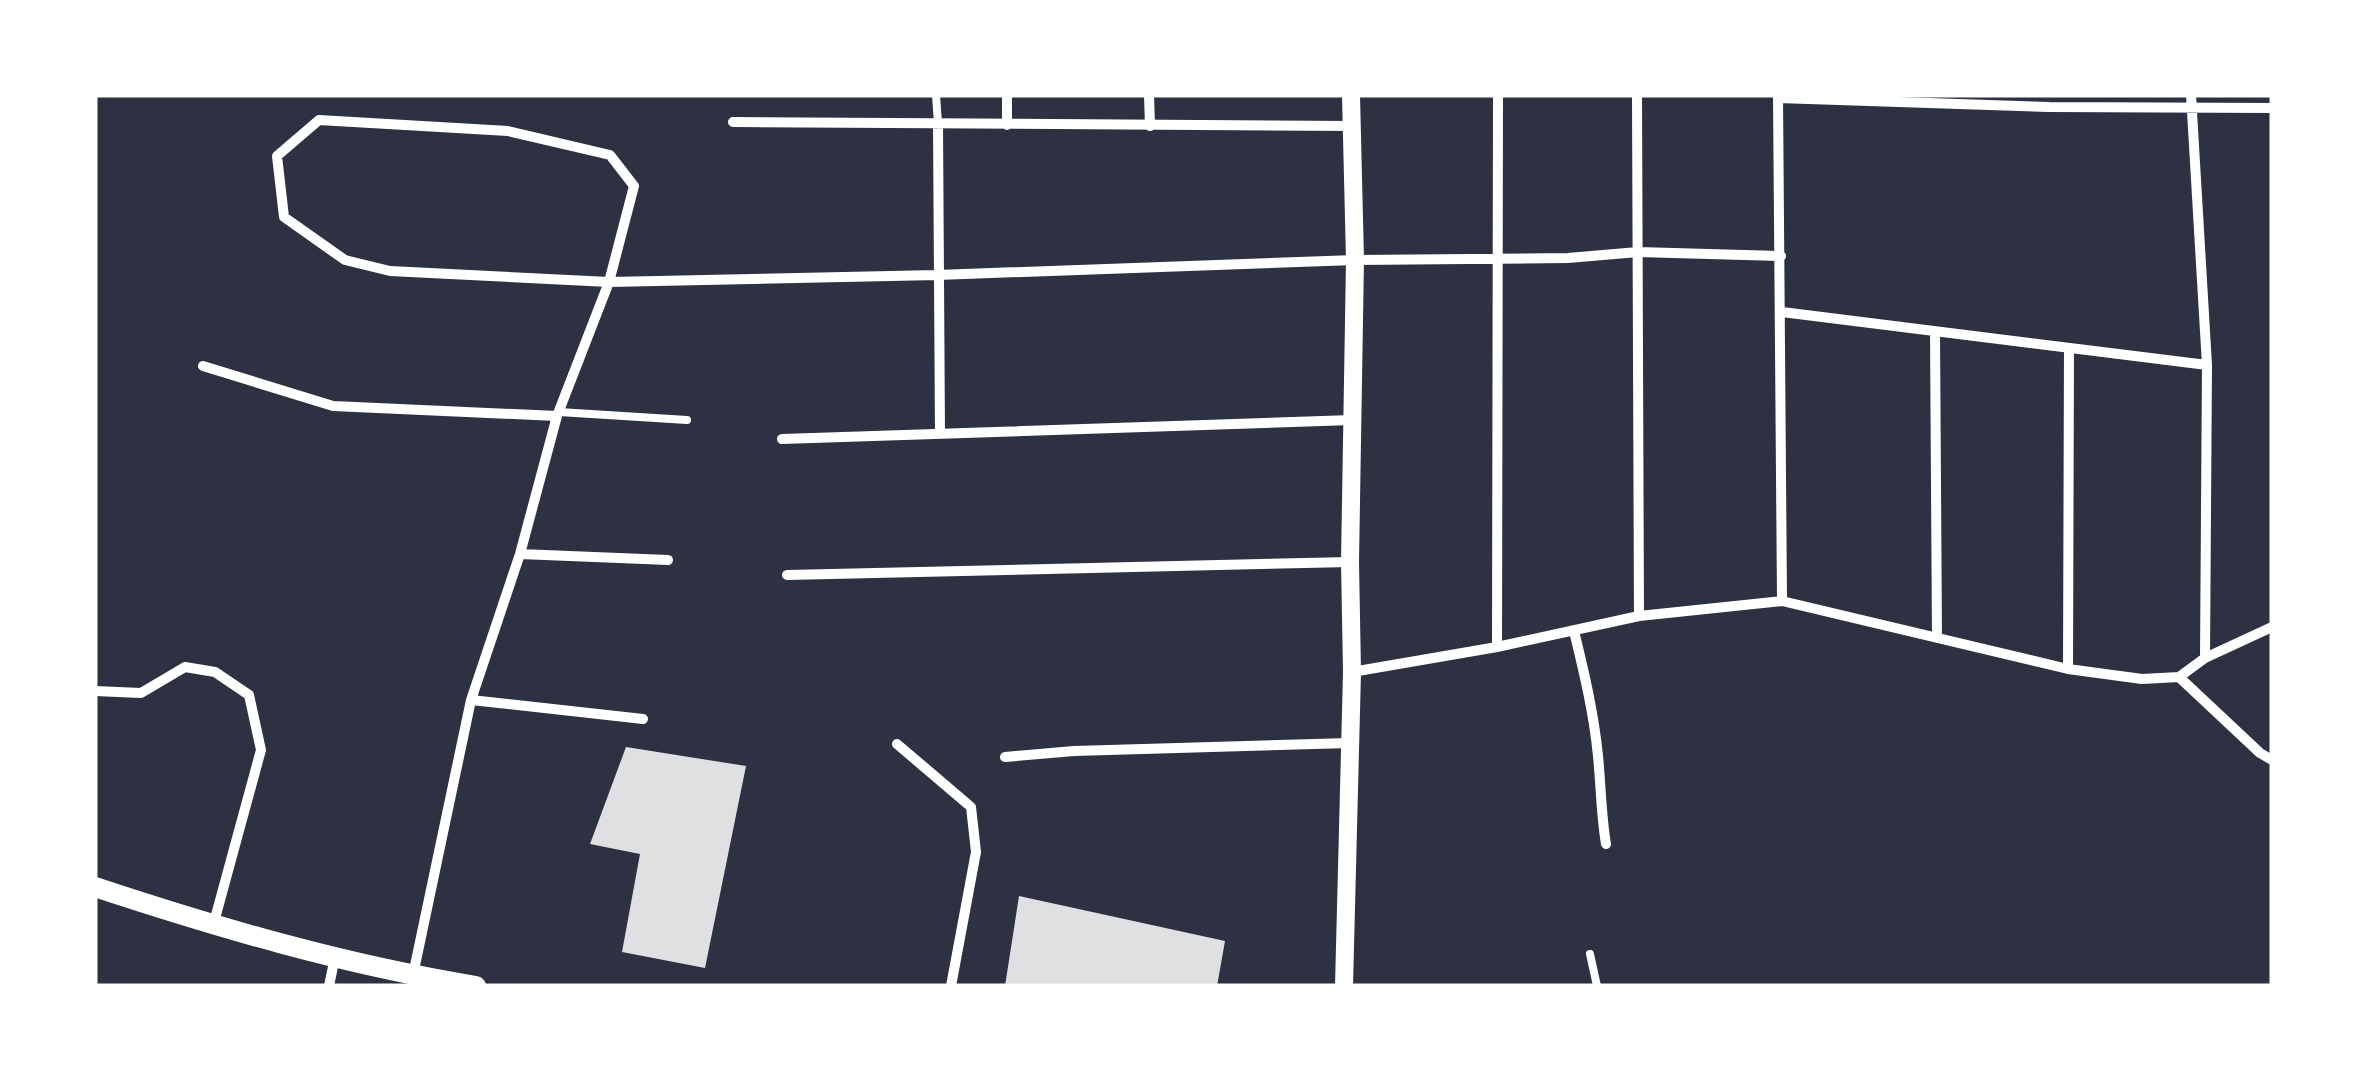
<svg xmlns="http://www.w3.org/2000/svg" width="2367" height="1081" viewBox="0 0 2367 1081" font-family="Roboto,sans-serif">
	<style>
		.building { fill: #e0e0e3 }
		.lines { fill: none; stroke-linecap: round; stroke-linejoin: round }
		.service { stroke: #fff; stroke-width: 8 }
		.minor { stroke: #fff; stroke-width: 10 }
		.tertiary { stroke: #fff; stroke-width: 18 }
		.secondary { stroke: #fff; stroke-width: 20 }
	</style>
	<rect width="100%" height="100%" fill="#2d3142"/>
	<path class="building" d="M626,747L746,766L705,968L622,952L640,854L590,844Z
		M1019,896L1225,941L1217,986H1005Z"/>
	<g class="lines">
		<path class="service" d="M936,95L938,124
			M559,412L687,420
			M1590,954L1597,986"/>
		<path class="minor" d="M1007,95V125
			M1149,95L1150,126
			M1637,95L1639,616
			M1778,95L1782,601
			M2191,95L2207,365L2205,658
			M1778,98L2049,107L2272,108
			M733,122L1352,126
			M938,124L940,434
			M1782,312L2207,365
			M1935,332L1937,638
			M203,366L333,406L557,416
			M782,439L1352,420
			M520,554L668,560
			M787,575L1350,562
			M1574,631C1584,672 1594,714 1598,756C1601,786 1601,814 1606,844
			M1497,647L1498,95
			M2068,669L2069,348
			M1352,672L1497,647L1639,616L1782,601L2068,669L2142,679L2179,677L2205,658L2272,627
			M2179,677L2260,753L2272,760
			M95,691L141,693L185,667L215,672L249,695L261,750L213,926
			M471,700L643,719
			M897,744L971,807L976,852L951,986
			M1005,757L1074,751L1349,743
			M413,975L471,700L520,554L557,416L609,282L634,186L610,155L508,131L319,120L277,156L284,217L345,260L390,271L609,282L937,275L1355,260L1568,258L1638,252L1781,256
			M329,986L335,957"/>
		<path class="tertiary" d="M1344,986L1352,672L1350,562L1355,260L1351,95"/>
		<path class="secondary" d="M95,887C219,928 346,965 476,986"/>
	</g>
	<rect width="2367" height="1081" fill="none" stroke="#ffffff" stroke-width="195"/>
</svg>
